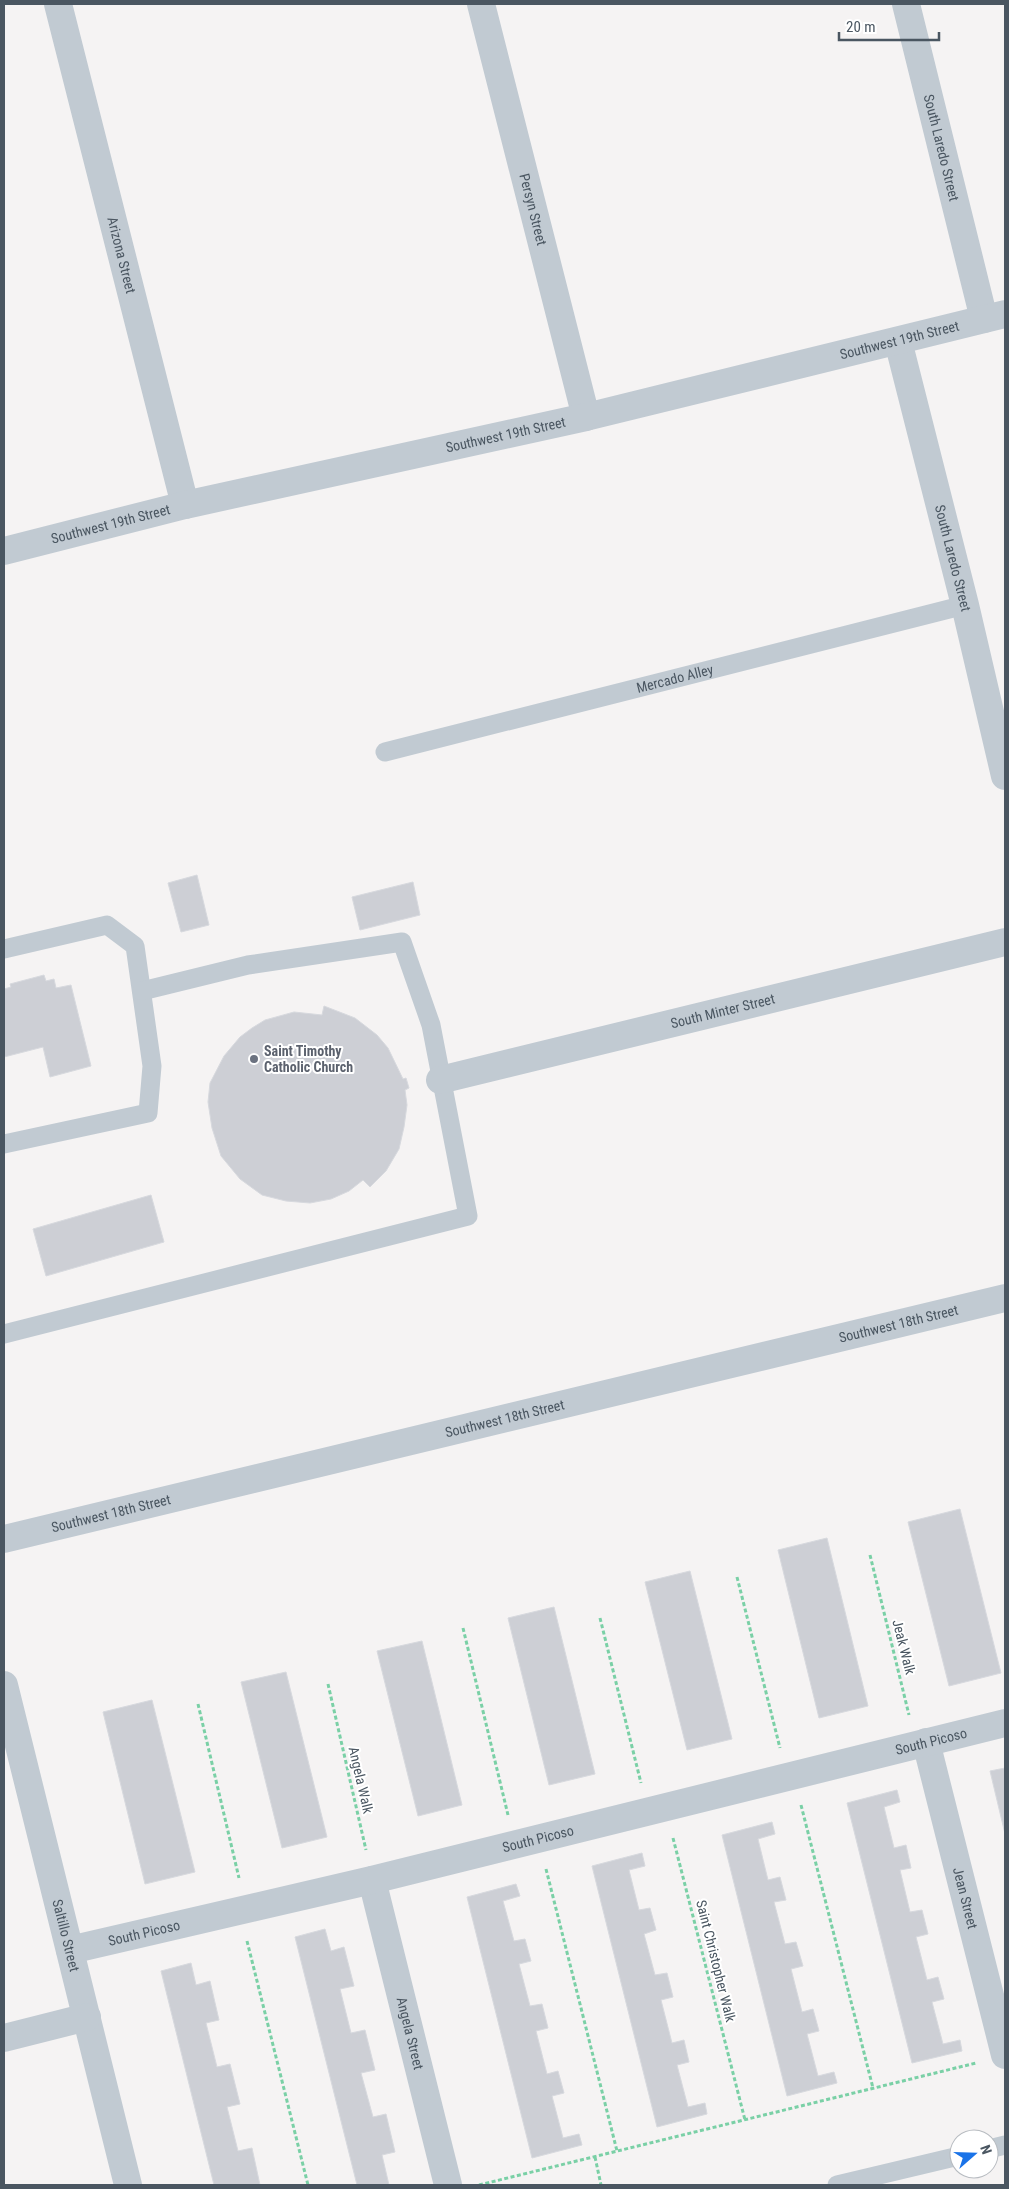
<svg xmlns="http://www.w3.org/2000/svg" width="1009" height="2189" viewBox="0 0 1009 2189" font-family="'Roboto Condensed',sans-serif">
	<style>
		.building { fill: #cdcfd5; stroke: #d7d9de }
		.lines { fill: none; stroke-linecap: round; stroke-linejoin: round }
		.path { stroke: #7ad0a6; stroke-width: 3; stroke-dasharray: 4 2.5; stroke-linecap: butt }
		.service { stroke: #c1cad2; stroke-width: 19 }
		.minor { stroke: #c1cad2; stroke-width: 28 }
		.tertiary { stroke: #c1cad2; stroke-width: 28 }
		.worship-dot { fill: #6b7280; stroke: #fff; stroke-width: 2 }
		.labels { text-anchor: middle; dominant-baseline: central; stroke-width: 4; stroke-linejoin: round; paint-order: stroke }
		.street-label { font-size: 14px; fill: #4a5661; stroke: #fff }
		.worship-label { font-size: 14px; font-weight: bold; fill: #5b616d; stroke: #fff; text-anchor: start }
	</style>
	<rect width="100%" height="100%" fill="#f5f3f3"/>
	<path class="building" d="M197,875L209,925L181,932L168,883Z
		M413,882L420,915L360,930L352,897Z
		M44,975L46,981L54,979L56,988L71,985L91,1066L50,1077L43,1047L4,1057V989L11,987L10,984Z
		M324,1006L355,1018L377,1035L388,1048L403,1079L406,1078L409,1088L405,1090L407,1105L404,1127L399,1149L386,1171L370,1187L363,1180L349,1191L331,1199L310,1203L286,1201L262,1195L240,1179L221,1156L212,1128L208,1102L210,1083L224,1056L240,1037L252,1028L265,1020L294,1012L322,1015Z
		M151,1195L164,1242L46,1276L33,1229Z
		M960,1509L1001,1673L949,1686L908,1522Z
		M827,1538L868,1706L819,1718L778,1550Z
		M690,1571L732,1739L687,1750L645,1582Z
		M554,1607L595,1774L549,1785L508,1618Z
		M422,1641L462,1805L418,1816L377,1651Z
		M286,1672L327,1837L282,1848L241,1682Z
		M152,1700L195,1872L145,1884L103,1712Z
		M1005,1768V1834L990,1771Z
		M897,1790L900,1802L884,1807L894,1848L906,1845L911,1868L900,1870L910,1912L922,1910L928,1934L916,1937L927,1980L938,1977L944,1999L932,2002L943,2044L960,2040L962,2051L912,2063L847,1803Z
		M772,1822L775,1834L758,1839L768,1880L780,1877L786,1900L774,1902L785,1944L796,1942L803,1966L791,1969L802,2012L813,2009L819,2031L807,2034L818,2076L834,2072L837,2083L787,2096L722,1835Z
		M642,1853L645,1866L629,1870L639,1910L650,1908L656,1930L644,1934L655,1975L667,1973L673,1997L661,2000L672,2043L684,2040L689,2062L677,2065L688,2107L705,2103L707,2114L657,2127L592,1866Z
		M516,1884L520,1896L503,1901L514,1941L525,1939L531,1961L519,1964L530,2006L542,2004L548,2028L536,2031L547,2074L558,2071L564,2093L552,2096L563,2138L579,2134L582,2145L532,2158L467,1897Z
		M325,1929L331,1951L344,1947L354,1986L340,1989L351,2033L365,2030L375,2070L361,2073L373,2117L386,2114L395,2152L382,2155L389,2185H357L295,1937Z
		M191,1963L196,1985L210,1981L219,2020L206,2023L217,2067L230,2064L240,2104L227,2107L238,2151L252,2148L260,2185H214L161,1971Z"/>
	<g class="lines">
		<path class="path" d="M870,1555L909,1715
			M737,1577L780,1748
			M600,1618L641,1783
			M463,1628L508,1815
			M328,1684L366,1850
			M198,1704L239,1878
			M801,1805L873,2088
			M673,1838L745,2120
			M546,1869L617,2151
			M247,1941L308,2185
			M595,2157L601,2185
			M479,2185L976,2063"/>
		<g class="service">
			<path id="s1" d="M385,752L965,605"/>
			<path d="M4,949L107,925L135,946L152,1066L148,1113L4,1144"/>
			<path d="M4,1334L468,1216L431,1025L402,942L248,965L142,991"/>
			<path d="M989,2149L1005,2145"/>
			<path d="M837,2185L959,2156"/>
		</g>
		<g class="minor">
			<path id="s2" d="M58,4L185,505"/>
			<path id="s3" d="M481,4L586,417"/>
			<path id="s4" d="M906,4L984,319"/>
			<path id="s5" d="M440,1080L1005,942"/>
			<path id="s6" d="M4,1539L1005,1298"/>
			<path id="s7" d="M4,1685L128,2185"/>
			<path id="s8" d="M926,1742L1005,2055"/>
			<path id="s9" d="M372,1880L448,2185"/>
			<path id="s10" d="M70,1950L372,1880L1005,1723"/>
			<path d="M4,2038L87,2017"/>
		</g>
		<g class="tertiary">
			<path id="s11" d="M898,341L965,605L1005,776"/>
			<path id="s12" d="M4,551L185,505L586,417L1005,314"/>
		</g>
	</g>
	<circle class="worship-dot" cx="254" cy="1059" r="5"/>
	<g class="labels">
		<g class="street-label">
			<text stroke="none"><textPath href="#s4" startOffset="148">South Laredo Street</textPath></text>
			<text stroke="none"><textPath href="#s3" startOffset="212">Persyn Street</textPath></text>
			<text stroke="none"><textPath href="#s2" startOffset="259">Arizona Street</textPath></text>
			<text stroke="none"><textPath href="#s12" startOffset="920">Southwest 19th Street</textPath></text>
			<text stroke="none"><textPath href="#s12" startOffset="515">Southwest 19th Street</textPath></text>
			<text stroke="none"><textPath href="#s12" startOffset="110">Southwest 19th Street</textPath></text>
			<text stroke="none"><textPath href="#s11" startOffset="224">South Laredo Street</textPath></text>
			<text stroke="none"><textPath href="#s1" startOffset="299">Mercado Alley</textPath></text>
			<text stroke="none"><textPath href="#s5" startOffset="291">South Minter Street</textPath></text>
			<text stroke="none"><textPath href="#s6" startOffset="920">Southwest 18th Street</textPath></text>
			<text stroke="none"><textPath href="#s6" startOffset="515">Southwest 18th Street</textPath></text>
			<text stroke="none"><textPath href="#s6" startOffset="110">Southwest 18th Street</textPath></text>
			<text transform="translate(904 1647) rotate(76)">Jeak Walk</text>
			<text stroke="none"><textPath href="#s10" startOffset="886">South Picoso</textPath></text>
			<text transform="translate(361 1780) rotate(77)">Angela Walk</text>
			<text stroke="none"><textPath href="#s10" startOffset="481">South Picoso</textPath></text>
			<text stroke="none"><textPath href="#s8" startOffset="161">Jean Street</textPath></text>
			<text stroke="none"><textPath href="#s10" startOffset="76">South Picoso</textPath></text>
			<text stroke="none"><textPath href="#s7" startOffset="258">Saltillo Street</textPath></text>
			<text transform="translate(716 1961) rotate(76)">Saint Christopher Walk</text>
			<text stroke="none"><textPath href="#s9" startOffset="158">Angela Street</textPath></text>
		</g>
		<g class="worship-label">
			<text x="264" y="1051">Saint Timothy<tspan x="264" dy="16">Catholic Church</tspan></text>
		</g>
	</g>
	<rect width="1009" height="2189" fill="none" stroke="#4a5661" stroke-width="10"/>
	<g transform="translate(974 2154) rotate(70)"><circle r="24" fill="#ffffff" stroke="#b7bbc0"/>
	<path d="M0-4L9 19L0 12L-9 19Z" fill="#1a73e8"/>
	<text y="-8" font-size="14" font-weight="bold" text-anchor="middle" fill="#4a5661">N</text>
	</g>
	<path d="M839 32v8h100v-8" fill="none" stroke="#4a5661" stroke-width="2.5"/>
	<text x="846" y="32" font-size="15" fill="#4a5661" stroke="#ffffff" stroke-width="4" paint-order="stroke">20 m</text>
</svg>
